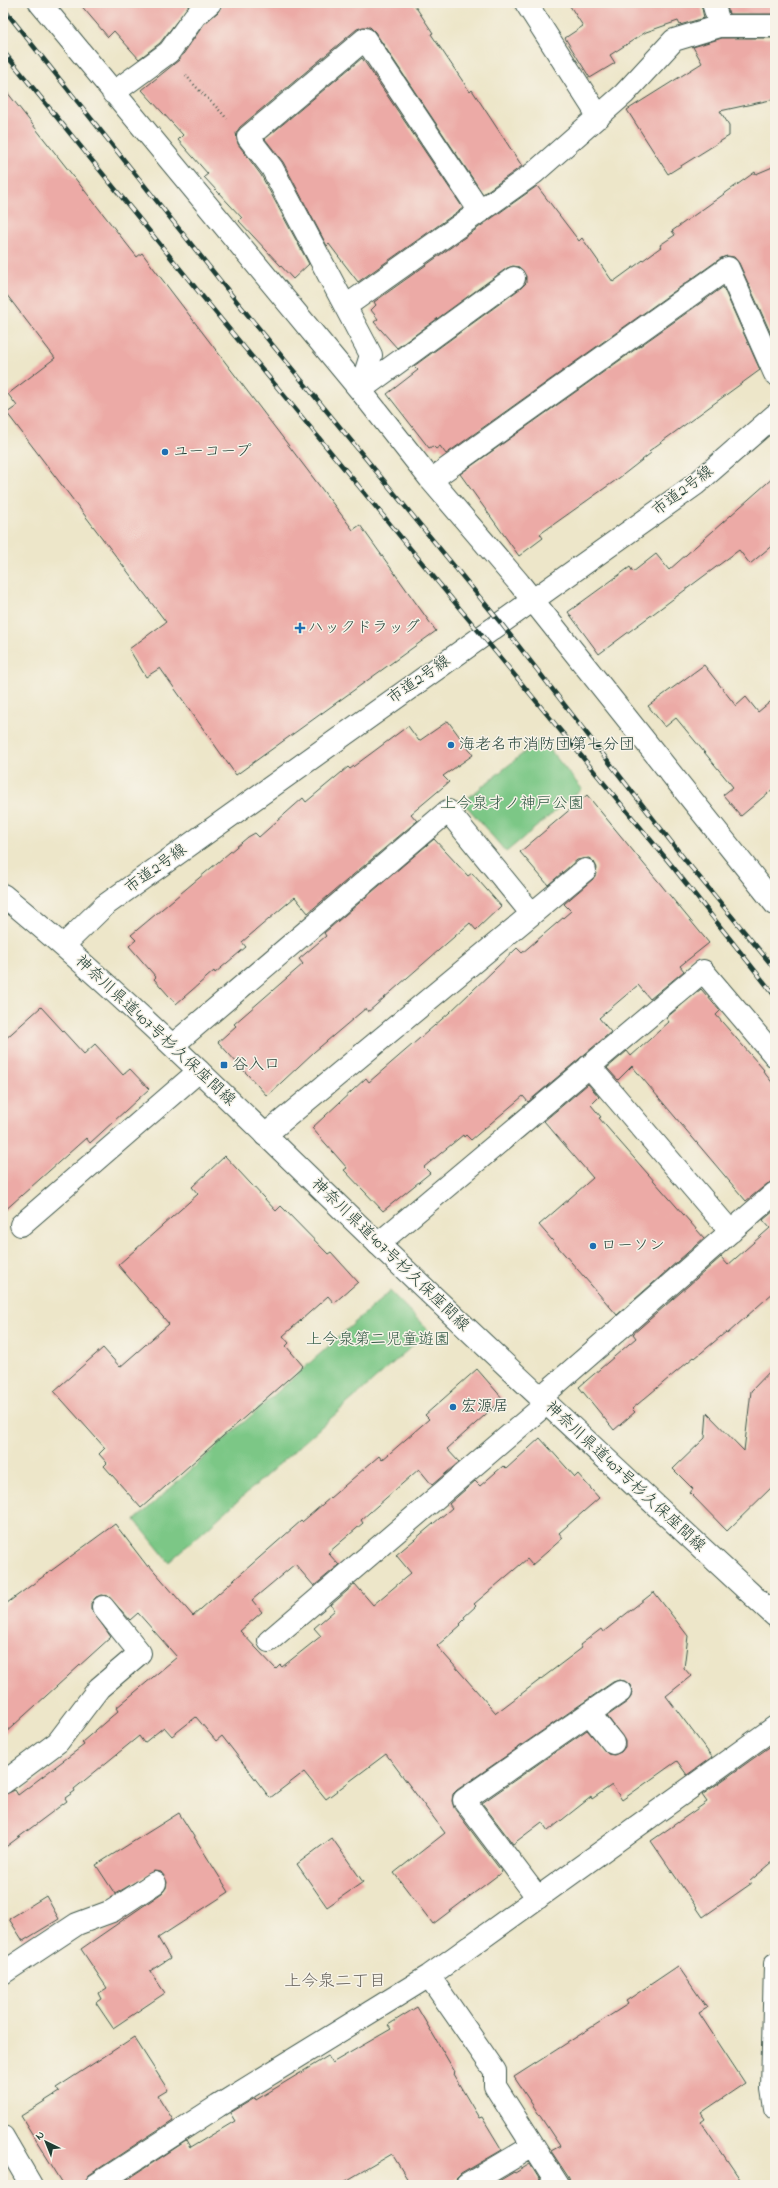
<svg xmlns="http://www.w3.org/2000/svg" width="778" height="2188" viewBox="0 0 778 2188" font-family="'Indie Flower','Klee One',sans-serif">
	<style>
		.green { fill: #7bc786; stroke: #4d825d }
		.building { fill: #ecaaa6 }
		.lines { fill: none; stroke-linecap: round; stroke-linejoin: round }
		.minor-casing { stroke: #3e564a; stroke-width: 24 }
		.major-casing { stroke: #3e564a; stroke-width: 24 }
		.path { stroke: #3e564a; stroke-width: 2.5; stroke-dasharray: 1 3; stroke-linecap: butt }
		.minor { stroke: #fff; stroke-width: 22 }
		.major { stroke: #fff; stroke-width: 22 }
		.rail-casing { stroke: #1f3d34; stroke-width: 4.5 }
		.rail { stroke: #f7f3e8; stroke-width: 3; stroke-dasharray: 9; stroke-linecap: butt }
		.poi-dot { fill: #1f6fb2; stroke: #f7f3e8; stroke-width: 1.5 }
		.labels { text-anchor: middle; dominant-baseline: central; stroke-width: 3; stroke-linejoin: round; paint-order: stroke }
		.poi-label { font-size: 16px; fill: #1f3d34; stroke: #f7f3e8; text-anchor: start }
		.street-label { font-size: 16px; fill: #1f3d34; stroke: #f7f3e8 }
		.park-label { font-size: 16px; fill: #315944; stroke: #f7f3e8 }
		.neighbourhood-label { font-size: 17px; fill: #67635c; stroke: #f7f3e8 }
	</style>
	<rect width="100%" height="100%" fill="#f7f3e8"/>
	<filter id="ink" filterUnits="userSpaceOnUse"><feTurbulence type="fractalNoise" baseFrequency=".025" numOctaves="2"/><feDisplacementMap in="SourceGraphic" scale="8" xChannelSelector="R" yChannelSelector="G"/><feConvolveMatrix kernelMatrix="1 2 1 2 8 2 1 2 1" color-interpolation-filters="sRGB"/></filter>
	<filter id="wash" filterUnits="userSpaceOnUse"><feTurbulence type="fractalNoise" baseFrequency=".012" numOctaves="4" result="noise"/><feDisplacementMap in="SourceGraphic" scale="16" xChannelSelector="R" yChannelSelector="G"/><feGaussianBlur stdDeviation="0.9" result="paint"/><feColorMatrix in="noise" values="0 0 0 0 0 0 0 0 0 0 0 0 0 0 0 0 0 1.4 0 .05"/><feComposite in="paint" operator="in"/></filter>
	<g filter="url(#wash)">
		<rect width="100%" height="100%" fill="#ede6c9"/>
		<path class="green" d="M541,739L582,789L506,852L463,802Z
			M390,1291L429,1331L169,1562L135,1520Z"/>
		<g id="blocks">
			<path class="building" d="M79,3H191L160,43L139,59L114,31L108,37Z
				M222,3H413L433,33L431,34L470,92L472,90L522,166L483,194L375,32L370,27H363L357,29L240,127L236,133L238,144L261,175L309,264L293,279L239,221L242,218L204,177L208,174L178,140L183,135L142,90L179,60L204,24L218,12Z
				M568,3H701L704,18L680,25L678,21L646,32L610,55L615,63L590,78L565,38L583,26Z
				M726,3H775V14H729Z
				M722,38H775V99L720,111L729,125V136L668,174L627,110L702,63L693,47Z
				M362,58L463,208L358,282L329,244L327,246L283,162L265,139Z
				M3,87L137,257L142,253L353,530L360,525L436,631L236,775L160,668L146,677L129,649L166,622L7,413L17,406L8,394L55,358L3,290Z
				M775,166V343L739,263L734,257L727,256L721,258L446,454L440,446L436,449L433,446L429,448L387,394L418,370L414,366L521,288L526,283V276L519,267L513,266L507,268L397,348L374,322L378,319L371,310L376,305L374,302L537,186L579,241L582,238L613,282L661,247L660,245L675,235L672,231L755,172L756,174Z
				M723,287L760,370L649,451L651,453L619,478L540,534L543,538L519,556L460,474Z
				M775,476V543L750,564L739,550L599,654L568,612L630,567L633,572L656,554L669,570Z
				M704,665L736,706L746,697L758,712L775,698V787L741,816L723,795L733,787L676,718L665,727L648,706Z
				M448,721L473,755L443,776L449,782L411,814L417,821L308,913L295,897L242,942L246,947L215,973L214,971L176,1004L154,979L156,977L129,946L136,940L131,935L248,837L255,833L259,837L303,798L306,802L348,767L350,769L408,726L419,741Z
				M587,795L709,943L680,966L684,971L650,999L638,985L599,1018L611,1032L528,1102L523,1096L471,1140L466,1135L464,1137L463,1135L424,1167L430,1173L383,1211L344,1170L347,1168L312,1128L366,1078L369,1082L449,1013L517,948L522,953L571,911L564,904L593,879L597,868L594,862L589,858L577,860L548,885L520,852Z
				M434,839L468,876L472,873L501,906L476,930L470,923L368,1012L366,1008L314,1052L267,1096L218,1042L236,1026L234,1024L303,964L299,959L326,936L324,933Z
				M701,989L720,1011L716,1015L764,1070L763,1071L775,1086V1181L767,1184L746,1201L632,1066L618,1080L607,1068L627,1051L631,1056L669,1022L666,1018Z
				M41,1007L84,1054L95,1044L123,1075L130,1069L149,1089L90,1143L86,1138L3,1212V1041Z
				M588,1084L599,1097L591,1105L601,1117L599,1118L704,1238L617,1315L539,1225L593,1178L544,1121Z
				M225,1156L276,1211L281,1206L328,1254L331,1252L358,1282L334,1303L328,1296L283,1336L289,1343L286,1346L303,1366L141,1508L104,1466L107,1463L99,1454L105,1448L54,1391L103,1348L120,1367L169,1324L118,1265L198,1194L192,1187Z
				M775,1210V1291L727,1334L726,1332L695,1358L694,1357L632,1409L635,1412L614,1430L579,1387L636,1338L633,1334L721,1257L728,1265L770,1228L763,1220Z
				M775,1366V1484L727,1531L690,1493L693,1489L673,1469L705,1438L707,1413L744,1451L751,1391Z
				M477,1369L503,1399L447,1449L459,1462L432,1485L419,1469L361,1520L363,1523L328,1553L339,1565L314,1586L295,1564L252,1600L262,1612L240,1631L276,1669L280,1665L282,1667L321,1636L314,1628L335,1610L331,1605L355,1584L373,1605L411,1573L396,1555L452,1508L449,1504L475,1481L480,1486L503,1466L506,1469L540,1438L575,1477L578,1474L599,1498L559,1533L563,1538L532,1565L527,1559L474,1604L476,1606L464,1617L465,1619L460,1624L461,1625L437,1646L496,1713L582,1648L580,1645L601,1629L603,1632L654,1592L688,1636L684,1668L691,1676L666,1696L712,1757L687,1775L677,1761L622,1800L612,1785L592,1799L591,1797L548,1831L542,1822L513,1844L482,1803L587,1730L608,1754L614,1755L621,1752L625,1747V1741L607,1716L627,1702L631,1697L632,1691L630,1685L625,1681L619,1680L613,1682L457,1790L453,1794L452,1801L454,1808L502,1872L433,1924L394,1873L445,1833L386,1754L326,1799L304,1772L270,1798L222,1736L216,1741L196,1717L172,1736L164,1727L144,1743L139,1736L74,1789L75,1791L65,1798L67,1801L3,1849V1795L15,1790L18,1795L84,1745L82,1742L118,1711L116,1708L177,1657L138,1613L130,1620L108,1596L101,1595L96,1597L91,1603V1609L111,1637L3,1735V1606L115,1524L148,1567L149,1565L193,1616L301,1521L302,1522L379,1456L382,1460L429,1419L425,1415Z
				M775,1743V1860L750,1881L752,1883L703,1917L651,1841L707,1802L702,1795Z
				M179,1813L229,1892L158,1938L170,1958L150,1971L165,1993L113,2028L96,2003L102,1999L99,1993L107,1988L81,1949L162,1893L166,1888L167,1882L161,1872L154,1871L115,1894L96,1865Z
				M332,1838L363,1882L327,1907L297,1864Z
				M46,1896L59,1919L23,1941L9,1919Z
				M678,1966L707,2008L699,2013L745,2083L701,2113L705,2119L701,2122L744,2185H570L569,2178L551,2151L560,2146L514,2077L628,2004L626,2001Z
				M417,2007L455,2072L453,2074L479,2118L482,2117L502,2150L461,2174L456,2179L455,2185H411L392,2154L339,2185H119L186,2141L190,2148L235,2121L230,2113L255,2098L256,2100L328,2056L332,2063L391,2029L388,2025Z
				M134,2037L168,2090L158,2096L173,2120L89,2175L84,2185H64L21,2116L59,2092L56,2088Z
				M530,2164L543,2185H492L514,2172L515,2173Z"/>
		</g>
	</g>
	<g filter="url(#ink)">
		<use href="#blocks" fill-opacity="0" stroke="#3e564a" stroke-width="1"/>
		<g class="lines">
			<defs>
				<path id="minor" d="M40,3L360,390L431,480L519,583L775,904
					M526,3L599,117
					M713,3L720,26
					M113,93L169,52L195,16L210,3
					M346,306L534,173L624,94L674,40L720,26H775
					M360,390L371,355L272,168L248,137L365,39L479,210
					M360,390L514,278
					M431,480L728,268L775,374
					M64,945L104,906L696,484L775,415
					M173,1045L448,811L532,914
					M589,1066L731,1232
					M265,1135L585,870
					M21,1225L199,1071
					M378,1244L703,971L775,1056
					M540,1398L775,1193
					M269,1641L546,1404
					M589,1713L613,1743
					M3,1783L58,1742L99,1688L140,1653L103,1607
					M538,1898L464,1800L620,1692
					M775,1964L772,2089L775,2108
					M3,1973L77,1924L112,1911L155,1883
					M429,1976L495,2071V2086L558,2185
					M3,2137L31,2185
					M96,2185L218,2106L429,1976L775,1727
					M467,2185L533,2146"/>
				<path id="major" d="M3,895C133,1002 251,1122 372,1238C505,1366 640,1491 775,1616"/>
			</defs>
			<use href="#minor" class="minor-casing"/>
			<use href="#major" class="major-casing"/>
			<path class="path" d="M186,75C198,91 214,103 227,119"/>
			<use href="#minor" class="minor"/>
			<use href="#major" class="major"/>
			<defs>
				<path id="rail" d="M3,8L238,303L500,622L686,861L775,969
					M3,51L220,318L673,867L775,996"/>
			</defs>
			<use href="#rail" class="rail-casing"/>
			<use href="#rail" class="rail"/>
		</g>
	</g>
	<g class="poi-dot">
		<circle cx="165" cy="452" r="4"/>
		<path d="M298 622h4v4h4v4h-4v4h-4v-4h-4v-4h4z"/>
		<circle cx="451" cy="745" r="4"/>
		<rect x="220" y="1061" width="8" height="8" rx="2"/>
		<circle cx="593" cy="1246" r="4"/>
		<circle cx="453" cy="1407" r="4"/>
	</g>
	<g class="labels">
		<g class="poi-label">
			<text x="173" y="452">ユーコープ</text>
			<text x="308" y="628">ハックドラッグ</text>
			<text x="459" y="745">海老名市消防団第七分団</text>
			<text x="232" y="1065">谷入口</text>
			<text x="601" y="1246">ローソン</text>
			<text x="461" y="1407">宏源居</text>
		</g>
		<g class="street-label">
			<text transform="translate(683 491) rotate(-37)">市道2号線</text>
			<text transform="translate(419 680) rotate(-35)">市道2号線</text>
			<text transform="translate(156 869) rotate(-36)">市道2号線</text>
			<text transform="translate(155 1031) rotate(43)">神奈川県道407号杉久保座間線</text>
			<text transform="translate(390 1255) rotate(44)">神奈川県道407号杉久保座間線</text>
			<text transform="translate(625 1477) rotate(43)">神奈川県道407号杉久保座間線</text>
		</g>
		<g class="park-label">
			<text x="512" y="804">上今泉才ノ神戸公園</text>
			<text x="378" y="1340">上今泉第二児童遊園</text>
		</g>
		<g class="neighbourhood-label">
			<text x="335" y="1981">上今泉二丁目</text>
		</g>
	</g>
	<rect width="778" height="2188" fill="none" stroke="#f7f3e8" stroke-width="16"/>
	<g transform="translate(46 2142) rotate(317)" stroke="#f7f3e8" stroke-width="3" paint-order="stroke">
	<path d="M0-3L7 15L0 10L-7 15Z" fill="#1f3d34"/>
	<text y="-6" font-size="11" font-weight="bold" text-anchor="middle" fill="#1f3d34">N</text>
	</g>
</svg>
